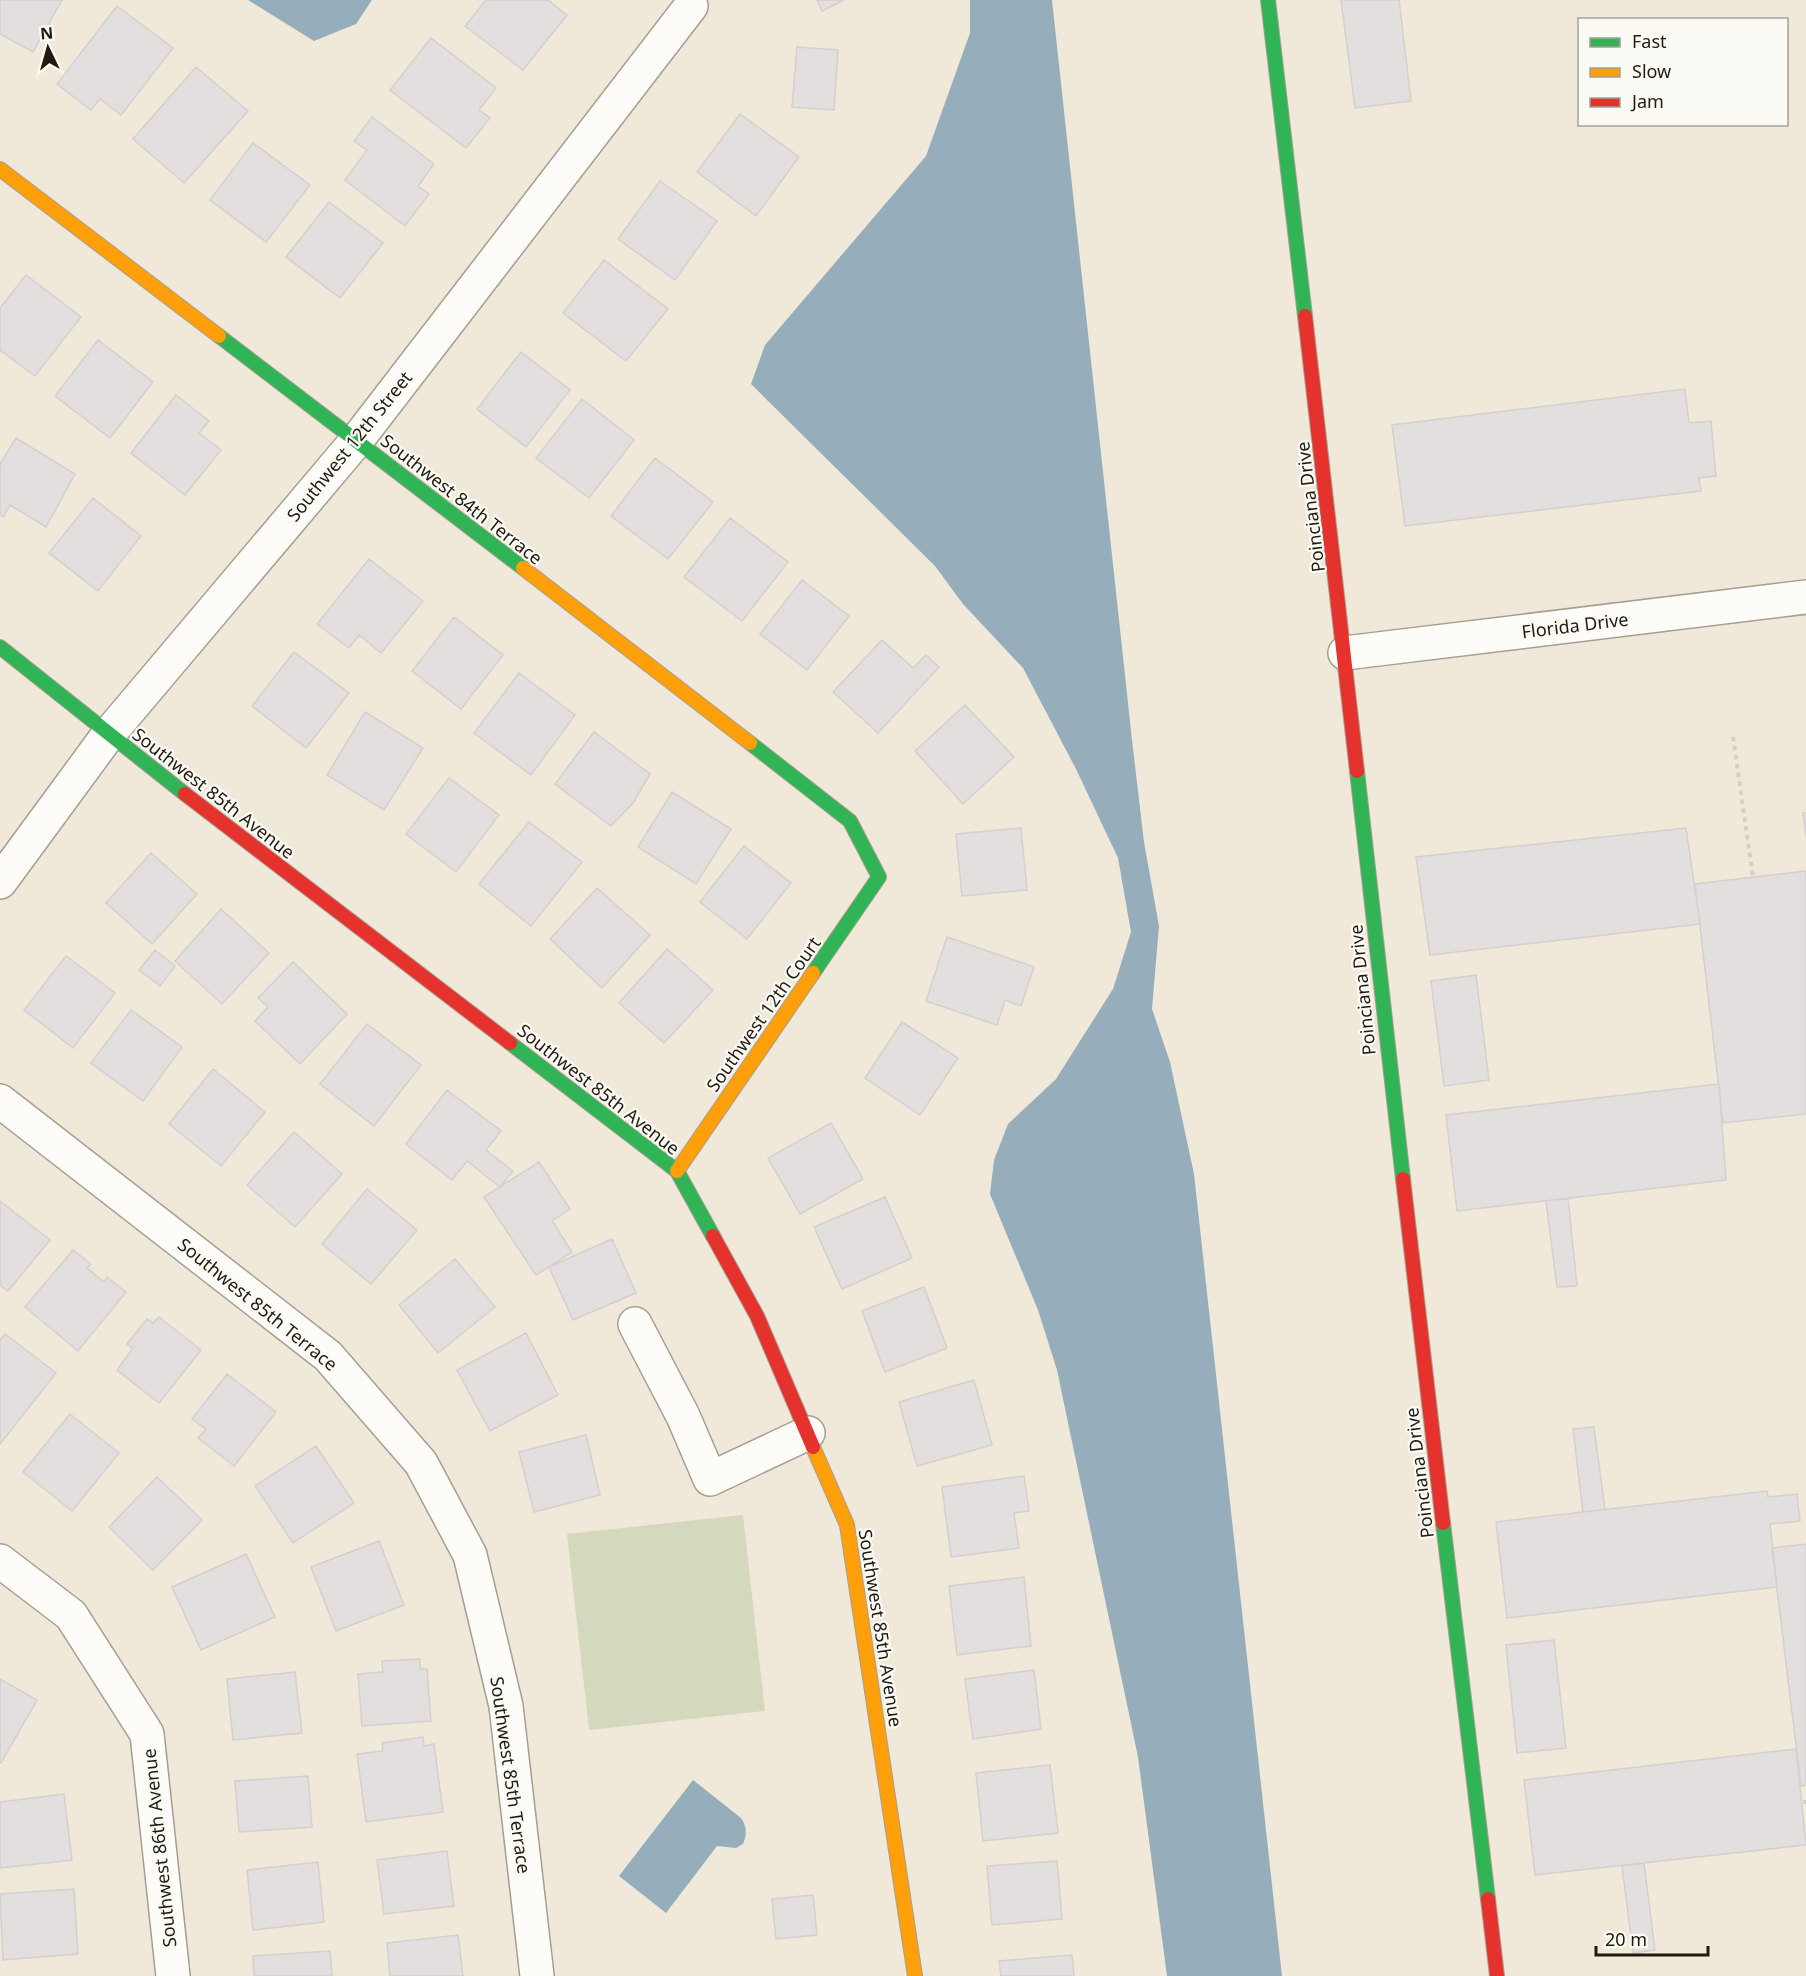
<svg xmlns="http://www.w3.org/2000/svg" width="1806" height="1976" viewBox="0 0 1806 1976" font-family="'Noto Sans',sans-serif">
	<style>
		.green { fill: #d4d8bc }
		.water { fill: #96aebb }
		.building { fill: #e3dfde; stroke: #d3d0cf; stroke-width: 1.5 }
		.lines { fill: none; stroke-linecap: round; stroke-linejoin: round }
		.street-casing { stroke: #a59f93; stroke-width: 36 }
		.fast-casing { stroke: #a59f93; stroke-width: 16 }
		.slow-casing { stroke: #a59f93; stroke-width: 16 }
		.jam-casing { stroke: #a59f93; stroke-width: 16 }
		.path { stroke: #d2d0cb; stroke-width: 4; stroke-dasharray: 4.5 4.5; stroke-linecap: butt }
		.street { stroke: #fdfcf9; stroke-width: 33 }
		.fast { stroke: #30b455; stroke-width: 14 }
		.slow { stroke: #ff9f0a; stroke-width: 14 }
		.jam { stroke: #e5322d; stroke-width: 14 }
		.labels { text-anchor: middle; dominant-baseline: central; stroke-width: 4.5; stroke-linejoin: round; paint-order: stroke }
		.street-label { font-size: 18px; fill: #201b10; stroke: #fcfaf4 }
	</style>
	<rect width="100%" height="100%" fill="#f0e8d8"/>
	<path class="green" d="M743,1515L765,1711L589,1730L567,1534Z"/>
	<path class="water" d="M248,0H372L356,24L314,41Z
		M970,0H1052L1132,740L1144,842L1159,926L1152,1009L1170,1062L1194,1174L1282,1976H1167L1138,1757L1057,1370L1038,1310L990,1194L994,1160L1008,1124L1056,1079L1113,989L1131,932L1118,858L1076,769L1023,668L963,604L935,566L751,384L765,345L926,156L970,33Z
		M693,1780L741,1818C747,1827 747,1834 743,1844L736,1848L717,1846L666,1913L619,1876Z"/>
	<path class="building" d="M0,0H62L33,52L0,34Z
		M486,0H548L567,15L523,70L465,26Z
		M817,0H844L822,11Z
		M1341,0H1399L1411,101L1355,108Z
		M117,6L173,48L121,115L100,99L91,110L57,84Z
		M431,38L496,88L479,110L490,118L466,148L390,90Z
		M797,47L838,50L834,110L792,107Z
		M196,67L248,111L184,183L133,139Z
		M740,114L799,157L756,216L697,172Z
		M372,117L434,164L418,186L429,194L405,226L345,180L367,150L354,141Z
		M253,143L310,185L266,242L210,200Z
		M660,181L717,221L675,280L618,239Z
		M329,202L383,243L340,298L286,257Z
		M604,260L668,309L626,361L563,313Z
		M26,275L81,317L35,376L0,350V308Z
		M98,340L153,382L110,438L55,396Z
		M521,352L570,390L526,447L477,409Z
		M1685,389L1689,423L1711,421L1716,476L1699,478L1701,491L1405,526L1392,425Z
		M176,395L209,421L199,433L221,450L185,495L131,453Z
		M582,399L634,440L589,498L536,458Z
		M16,438L75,474L46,527L10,505L3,517L0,515V464Z
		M655,458L713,502L668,559L611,516Z
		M93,498L141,536L98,591L49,553Z
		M730,518L788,562L742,621L684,577Z
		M369,559L423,601L381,653L359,635L349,648L317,624Z
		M802,580L849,616L807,670L760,634Z
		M454,617L503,655L461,709L412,671Z
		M882,640L913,668L926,655L939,667L878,733L833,692Z
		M294,652L349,693L306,748L252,706Z
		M519,673L575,715L531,775L474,733Z
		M965,705L1014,757L963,804L915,751Z
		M365,712L423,748L384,810L327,775Z
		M594,732L650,774L633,803L611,826L555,784Z
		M449,778L499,815L456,872L406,834Z
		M672,792L731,829L696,884L638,847Z
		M1803,813H1806V836Z
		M529,822L582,862L531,926L479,884Z
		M1021,828L1027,890L962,896L956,834Z
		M1686,828L1700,924L1430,955L1416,857Z
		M744,846L791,883L747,939L700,902Z
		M151,853L197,894L152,944L106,903Z
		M1806,871V1114L1723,1123L1695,884Z
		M597,888L650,935L602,988L550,939Z
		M221,909L269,953L222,1004L175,961Z
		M947,937L1034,967L1021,1006L1005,1000L997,1025L926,1001Z
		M667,949L713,990L664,1043L619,1003Z
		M155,950L175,966L160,986L139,970Z
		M66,956L115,993L73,1048L24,1010Z
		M293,962L347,1014L300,1064L255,1021L268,1007L258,998Z
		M1476,975L1489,1080L1444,1086L1431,981Z
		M131,1010L182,1047L143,1101L91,1063Z
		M902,1022L958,1058L920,1115L865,1078Z
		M367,1024L421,1065L374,1126L320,1084Z
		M213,1069L265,1112L221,1166L169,1124Z
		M1719,1084L1726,1180L1457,1211L1446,1115Z
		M447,1090L501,1131L486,1150L513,1171L500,1187L467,1161L452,1180L406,1144Z
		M831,1123L863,1179L800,1214L768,1158Z
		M294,1132L342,1174L295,1227L247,1185Z
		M539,1162L570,1209L552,1221L572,1252L536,1275L484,1197Z
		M367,1189L417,1230L371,1284L322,1244Z
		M885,1197L912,1258L842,1289L814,1227Z
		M1568,1198L1577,1286L1557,1287L1546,1201Z
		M0,1201L50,1240L8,1291L0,1285Z
		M612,1239L636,1293L573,1320L549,1267Z
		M73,1250L91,1264L87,1268L104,1282L107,1277L126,1292L78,1351L25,1307Z
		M455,1259L495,1307L438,1353L399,1305Z
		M924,1287L947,1348L885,1372L862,1311Z
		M159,1317L201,1350L159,1403L117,1370L133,1348L127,1344L147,1319L153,1323Z
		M526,1333L558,1395L490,1431L457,1370Z
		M5,1334L56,1373L0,1444V1340Z
		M227,1374L276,1412L234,1466L198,1438L206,1429L192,1419Z
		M974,1380L992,1445L917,1466L899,1402Z
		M70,1414L119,1453L72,1511L23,1472Z
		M1594,1427L1605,1510L1583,1512L1573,1429Z
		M586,1435L600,1495L534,1512L519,1452Z
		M316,1446L354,1503L293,1543L255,1486Z
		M1024,1476L1029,1511L1014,1513L1019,1548L951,1557L942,1487Z
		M157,1477L202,1520L153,1570L109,1527Z
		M1767,1491L1768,1497L1797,1494L1800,1521L1770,1524L1777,1587L1507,1618L1496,1522Z
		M379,1541L404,1605L336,1631L311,1567Z
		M1806,1544V1785L1801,1786L1772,1548Z
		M246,1554L275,1617L201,1650L172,1587Z
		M1024,1577L1031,1646L957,1655L949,1586Z
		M1554,1640L1566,1748L1517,1753L1506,1645Z
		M420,1659V1669H427L431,1721L362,1726L358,1674L383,1672L382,1661Z
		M1034,1670L1041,1729L973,1739L965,1679Z
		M295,1672L302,1733L233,1740L227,1679Z
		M0,1679L37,1700L1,1763H0Z
		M423,1737L424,1746L434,1744L443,1812L366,1822L357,1754L383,1751L382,1743Z
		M1796,1749L1806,1845L1535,1875L1524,1780Z
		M1050,1765L1058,1833L983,1841L976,1773Z
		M308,1776L312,1827L239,1832L235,1781Z
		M64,1794L72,1860L0,1868V1802Z
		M447,1851L454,1906L384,1914L377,1860Z
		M1057,1861L1062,1919L992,1925L987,1866Z
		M318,1862L324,1922L253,1930L247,1870Z
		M1644,1863L1655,1950L1633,1953L1622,1866Z
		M74,1889L78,1954L3,1960L0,1894Z
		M813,1895L817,1935L776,1939L772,1899Z
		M458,1935L463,1976H390L387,1943Z
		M330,1951L332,1976H254L253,1956Z
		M1072,1955L1074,1976H1001L999,1961Z"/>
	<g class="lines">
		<defs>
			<path id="street" d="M1345,653L1806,597
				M0,882L108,735L357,440L691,6
				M0,1101L328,1356L421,1463L470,1555L506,1706L537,1976
				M635,1324L683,1416L710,1479L808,1433
				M0,1561L71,1615L147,1734L173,1976"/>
			<path id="fast" d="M1268,0L1305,316
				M219,336L523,568
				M0,647L185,794
				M750,743L850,821L879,877L813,973
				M1357,771L1403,1179
				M510,1043L677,1171L713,1236
				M1443,1523L1488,1899"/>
			<path id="slow" d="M0,169L219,336
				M523,568L750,743
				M677,1171L813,973
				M813,1447L847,1525L915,1976"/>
			<path id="jam" d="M1305,316L1357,771
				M185,794L510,1043
				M1403,1179L1443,1523
				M713,1236L757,1316L813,1447
				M1488,1899L1497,1976"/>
		</defs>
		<use href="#street" class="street-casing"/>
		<use href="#fast" class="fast-casing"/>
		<use href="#slow" class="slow-casing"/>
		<use href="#jam" class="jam-casing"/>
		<path class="path" d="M1733,737L1753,877
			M1803,1802H1806"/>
		<use href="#street" class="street"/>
		<use href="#fast" class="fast"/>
		<use href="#slow" class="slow"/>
		<use href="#jam" class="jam"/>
	</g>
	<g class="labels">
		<g class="street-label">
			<text transform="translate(349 446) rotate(-51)">Southwest 12th Street</text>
			<text transform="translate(462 499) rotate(38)">Southwest 84th Terrace</text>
			<text transform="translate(1310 507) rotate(-97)">Poinciana Drive</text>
			<text transform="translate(1575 625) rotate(-7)">Florida Drive</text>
			<text transform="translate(214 793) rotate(38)">Southwest 85th Avenue</text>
			<text transform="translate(1362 990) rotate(-96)">Poinciana Drive</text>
			<text transform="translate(763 1014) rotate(-55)">Southwest 12th Court</text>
			<text transform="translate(599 1089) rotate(38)">Southwest 85th Avenue</text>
			<text transform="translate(258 1304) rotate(39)">Southwest 85th Terrace</text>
			<text transform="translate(1419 1473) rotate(-97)">Poinciana Drive</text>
			<text transform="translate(881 1628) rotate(81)">Southwest 85th Avenue</text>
			<text transform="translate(511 1775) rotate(82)">Southwest 85th Terrace</text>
			<text transform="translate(159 1848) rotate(-96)">Southwest 86th Avenue</text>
		</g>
	</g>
	<rect x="1578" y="18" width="210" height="108" fill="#fcfaf4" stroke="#a4a199" stroke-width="1.5"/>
	<rect x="1590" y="38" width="30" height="9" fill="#30b455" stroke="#a4a199" stroke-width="1.5"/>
	<text x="1632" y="48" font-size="18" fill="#201b10">Fast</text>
	<rect x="1590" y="68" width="30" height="9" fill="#ff9f0a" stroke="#a4a199" stroke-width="1.5"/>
	<text x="1632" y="78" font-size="18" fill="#201b10">Slow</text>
	<rect x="1590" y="98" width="30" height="9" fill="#e5322d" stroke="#a4a199" stroke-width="1.5"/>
	<text x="1632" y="108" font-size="18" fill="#201b10">Jam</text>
	<g transform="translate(48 48) rotate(355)" stroke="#fcfaf4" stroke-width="4.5" paint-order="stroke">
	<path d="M0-4.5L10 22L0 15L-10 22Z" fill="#201b10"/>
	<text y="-9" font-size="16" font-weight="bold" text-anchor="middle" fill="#201b10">N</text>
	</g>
	<path d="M1596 1946v9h112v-9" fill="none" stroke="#201b10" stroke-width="3"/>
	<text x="1605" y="1946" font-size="18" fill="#201b10" stroke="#fcfaf4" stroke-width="4.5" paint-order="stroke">20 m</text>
</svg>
